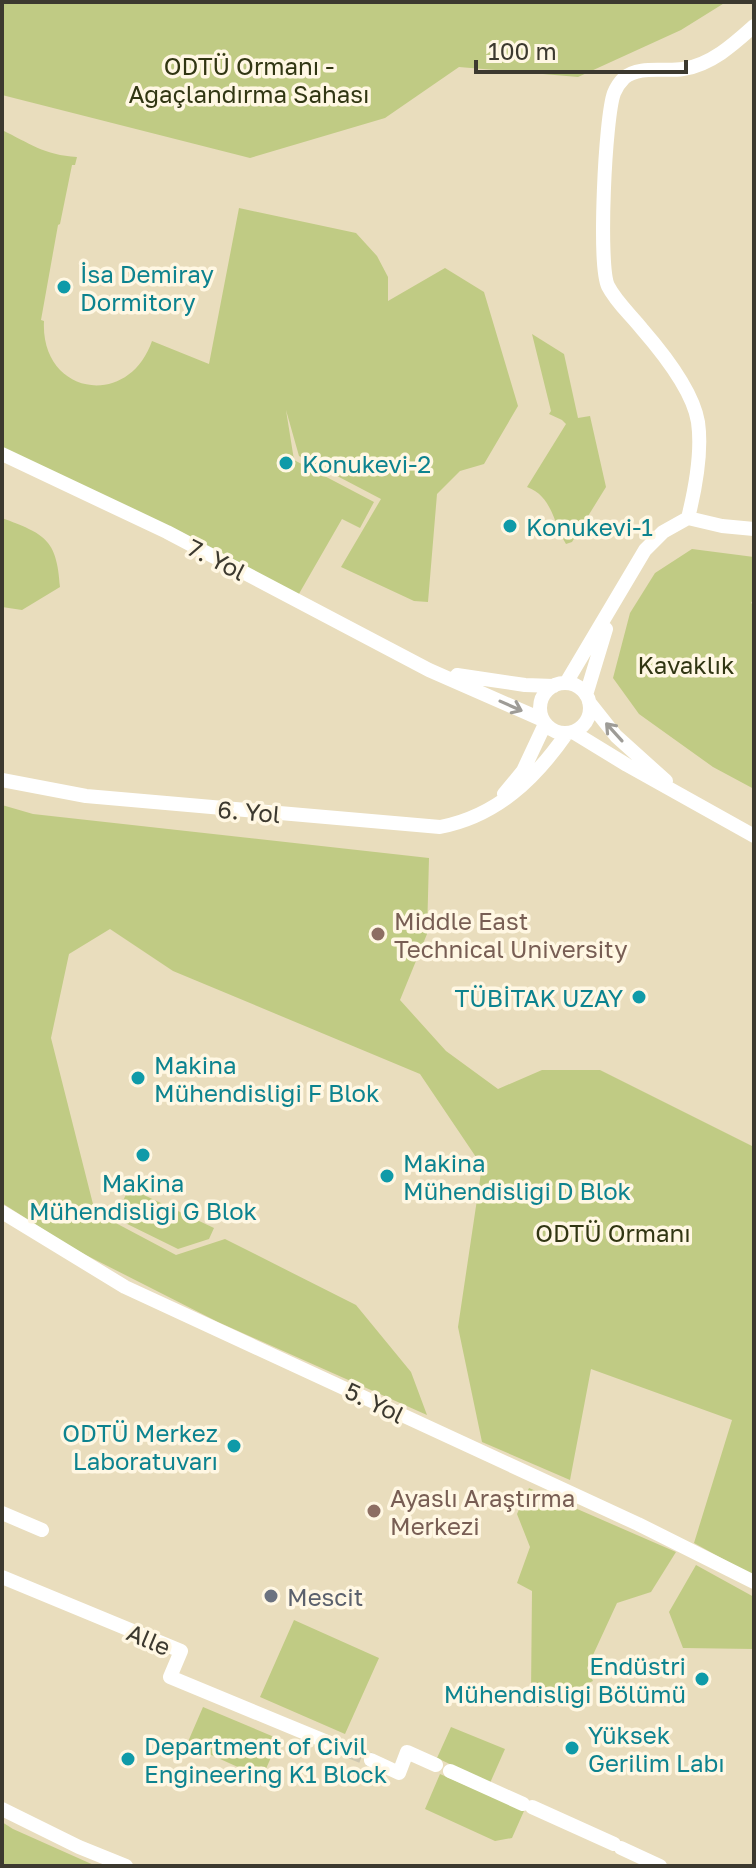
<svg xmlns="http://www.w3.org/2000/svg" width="756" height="1868" viewBox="0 0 756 1868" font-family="'Golos Text',sans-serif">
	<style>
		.built { fill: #e9ddbd }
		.green { fill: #c0cb84 }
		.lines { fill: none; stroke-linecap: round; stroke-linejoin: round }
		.minor-tunnel { stroke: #cec7b0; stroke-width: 14; stroke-dasharray: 14 7; stroke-linecap: butt }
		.minor { stroke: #fff; stroke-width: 14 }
		.oneway { stroke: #9e9c97 }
		.culture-dot { fill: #0f9aa8; stroke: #fff7e3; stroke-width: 3 }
		.education-dot { fill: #8d6e63; stroke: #fff7e3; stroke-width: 3 }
		.worship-dot { fill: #6b7280; stroke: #fff7e3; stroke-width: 3 }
		.labels { text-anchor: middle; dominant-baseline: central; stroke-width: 7; stroke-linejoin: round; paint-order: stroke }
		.park-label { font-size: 24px; fill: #313613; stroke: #fff7e3 }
		.culture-label { font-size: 24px; fill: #0d838f; stroke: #fff7e3; text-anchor: start }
		.street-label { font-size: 24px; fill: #3c392f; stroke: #fff7e3 }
		.education-label { font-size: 24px; fill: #785e54; stroke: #fff7e3; text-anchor: start }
		.worship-label { font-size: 24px; fill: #5b616d; stroke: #fff7e3; text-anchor: start }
	</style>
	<rect width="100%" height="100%" fill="#f3ead0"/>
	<path class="built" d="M2,2H754V1866H2Z"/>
	<path class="green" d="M2,2H726L681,30L578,77L459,67L385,118L250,158L2,95Z
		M2,130C29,143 44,155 77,157L75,165H72L60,224L58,225L41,320L44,321C40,395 128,410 152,341L209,364L239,208L356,233L377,256L388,277V301L445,268L484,292L518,406L484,464L460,471L437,494L428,602L414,601L341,567L381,499L299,456L286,410L294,460L374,502L360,528L342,519L296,599L2,454Z
		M532,334L564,354L578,418L590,416L606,487L572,542L566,544C552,521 553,497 527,487L566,424L562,420L549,414L551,411Z
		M2,518C44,534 57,538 60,587L22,610L2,607Z
		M692,549L754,557V598L751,603L754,605V789L713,767L639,714L613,678L630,613L655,573Z
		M2,805L33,814L429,858L427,934L400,1000L446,1051L498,1089L542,1070H600L754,1147V1576L694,1543L732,1420L591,1369L570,1480L482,1442L458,1327L482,1166L420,1074L173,971L110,929L69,954L51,1038L95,1212L176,1255L225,1239L356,1305L411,1372L427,1415L218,1322L74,1249L2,1203Z
		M129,1188L214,1228L209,1239L178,1249L115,1218Z
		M529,1488L676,1552L651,1592L617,1603L587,1668L593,1681L537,1707L531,1693L532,1591L517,1583L530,1547L517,1514Z
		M696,1565L754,1597V1649L683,1648L669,1612Z
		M294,1620L379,1658L345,1734L260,1697Z
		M203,1707L279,1739L262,1778L187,1744Z
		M451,1727L505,1749L490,1783L437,1758Z
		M440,1774L524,1811L512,1838L495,1841L425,1809Z
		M2,1822L13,1829L96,1866H2Z"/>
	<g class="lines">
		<path class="minor-tunnel" d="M349,1751L371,1760"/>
		<path class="minor" d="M2,454L167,532L429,670L543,720
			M688,518C695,490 702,450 698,422C693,391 662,352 642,329C631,315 616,302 608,286C598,265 605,117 614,93C616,88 620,82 624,78C639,65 664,72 683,69C711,65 734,44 754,26
			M457,675L525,685L554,686
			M566,683L645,550L663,532L688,518L722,526L754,529
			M540 708a25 25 0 1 1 50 0a25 25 0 1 1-50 0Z
			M586,695L606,629
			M589,702L616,736L666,781
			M573,732L627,765L754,836
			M2,780L86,796L440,827C497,816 535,779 567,733
			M504,794L523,771L545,724
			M2,1212L125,1287L638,1524L754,1582
			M2,1513L42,1530
			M2,1577L181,1651L170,1677L349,1751
			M371,1760L399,1773L407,1752L436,1765
			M450,1771L523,1804
			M532,1807L614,1844
			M2,1809L79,1847L126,1866
			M621,1848L660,1866"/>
	</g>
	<defs><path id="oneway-shaft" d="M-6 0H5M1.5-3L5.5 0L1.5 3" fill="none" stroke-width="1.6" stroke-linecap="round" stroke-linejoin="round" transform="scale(2)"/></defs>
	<g class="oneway">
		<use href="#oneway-shaft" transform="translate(511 706) rotate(24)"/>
		<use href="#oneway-shaft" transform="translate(614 732) rotate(-132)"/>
	</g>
	<g class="culture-dot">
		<circle cx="64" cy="287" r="8"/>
		<circle cx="286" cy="463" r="8"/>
		<circle cx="510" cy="526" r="8"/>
		<circle cx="639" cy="997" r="8"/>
		<circle cx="138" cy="1078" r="8"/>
		<circle cx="143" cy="1155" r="8"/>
		<circle cx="387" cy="1176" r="8"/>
		<circle cx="234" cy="1446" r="8"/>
		<circle cx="702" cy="1679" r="8"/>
		<circle cx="572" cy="1748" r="8"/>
		<circle cx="128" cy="1759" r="8"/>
	</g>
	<g class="education-dot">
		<circle cx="378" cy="934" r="8"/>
		<circle cx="374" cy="1511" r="8"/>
	</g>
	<circle class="worship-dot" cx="271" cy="1596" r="8"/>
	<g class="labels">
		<g class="park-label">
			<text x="249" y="65">ODTÜ Ormanı -<tspan x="249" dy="28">Ağaçlandırma Sahası</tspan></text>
			<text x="686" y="664">Kavaklık</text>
			<text x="613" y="1232">ODTÜ Ormanı</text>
		</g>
		<g class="culture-label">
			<text x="80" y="273">İsa Demiray<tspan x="80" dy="28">Dormitory</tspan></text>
			<text x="302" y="463">Konukevi-2</text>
			<text x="526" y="526">Konukevi-1</text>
			<text x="623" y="997" text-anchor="end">TÜBİTAK UZAY</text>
			<text x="154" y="1064">Makina<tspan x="154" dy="28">Mühendisliği F Blok</tspan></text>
			<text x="403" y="1162">Makina<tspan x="403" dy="28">Mühendisliği D Blok</tspan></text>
			<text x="143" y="1182" text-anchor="middle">Makina<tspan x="143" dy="28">Mühendisliği G Blok</tspan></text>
			<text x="218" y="1432" text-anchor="end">ODTÜ Merkez<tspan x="218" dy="28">Laboratuvarı</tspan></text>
			<text x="686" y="1665" text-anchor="end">Endüstri<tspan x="686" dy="28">Mühendisliği Bölümü</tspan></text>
			<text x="588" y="1734">Yüksek<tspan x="588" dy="28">Gerilim Labı</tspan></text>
			<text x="144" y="1745">Department of Civil<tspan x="144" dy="28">Engineering K1 Block</tspan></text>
		</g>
		<g class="street-label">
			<text transform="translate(217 559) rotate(27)">7. Yol</text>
			<text transform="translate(249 811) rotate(5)">6. Yol</text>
			<text transform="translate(375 1402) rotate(26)">5. Yol</text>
			<text transform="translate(149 1639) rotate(23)">Alle</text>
		</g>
		<g class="education-label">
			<text x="394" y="920">Middle East<tspan x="394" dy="28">Technical University</tspan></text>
			<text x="390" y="1497">Ayaslı Araştırma<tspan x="390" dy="28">Merkezi</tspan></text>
		</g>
		<g class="worship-label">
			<text x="287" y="1596">Mescit</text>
		</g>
	</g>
	<rect width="756" height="1868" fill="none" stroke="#3c392f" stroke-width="8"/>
	<path d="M476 60v12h210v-12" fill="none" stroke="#3c392f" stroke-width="4"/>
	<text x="488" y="60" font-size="24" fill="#3c392f" stroke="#fff7e3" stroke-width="6" paint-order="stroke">100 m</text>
</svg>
